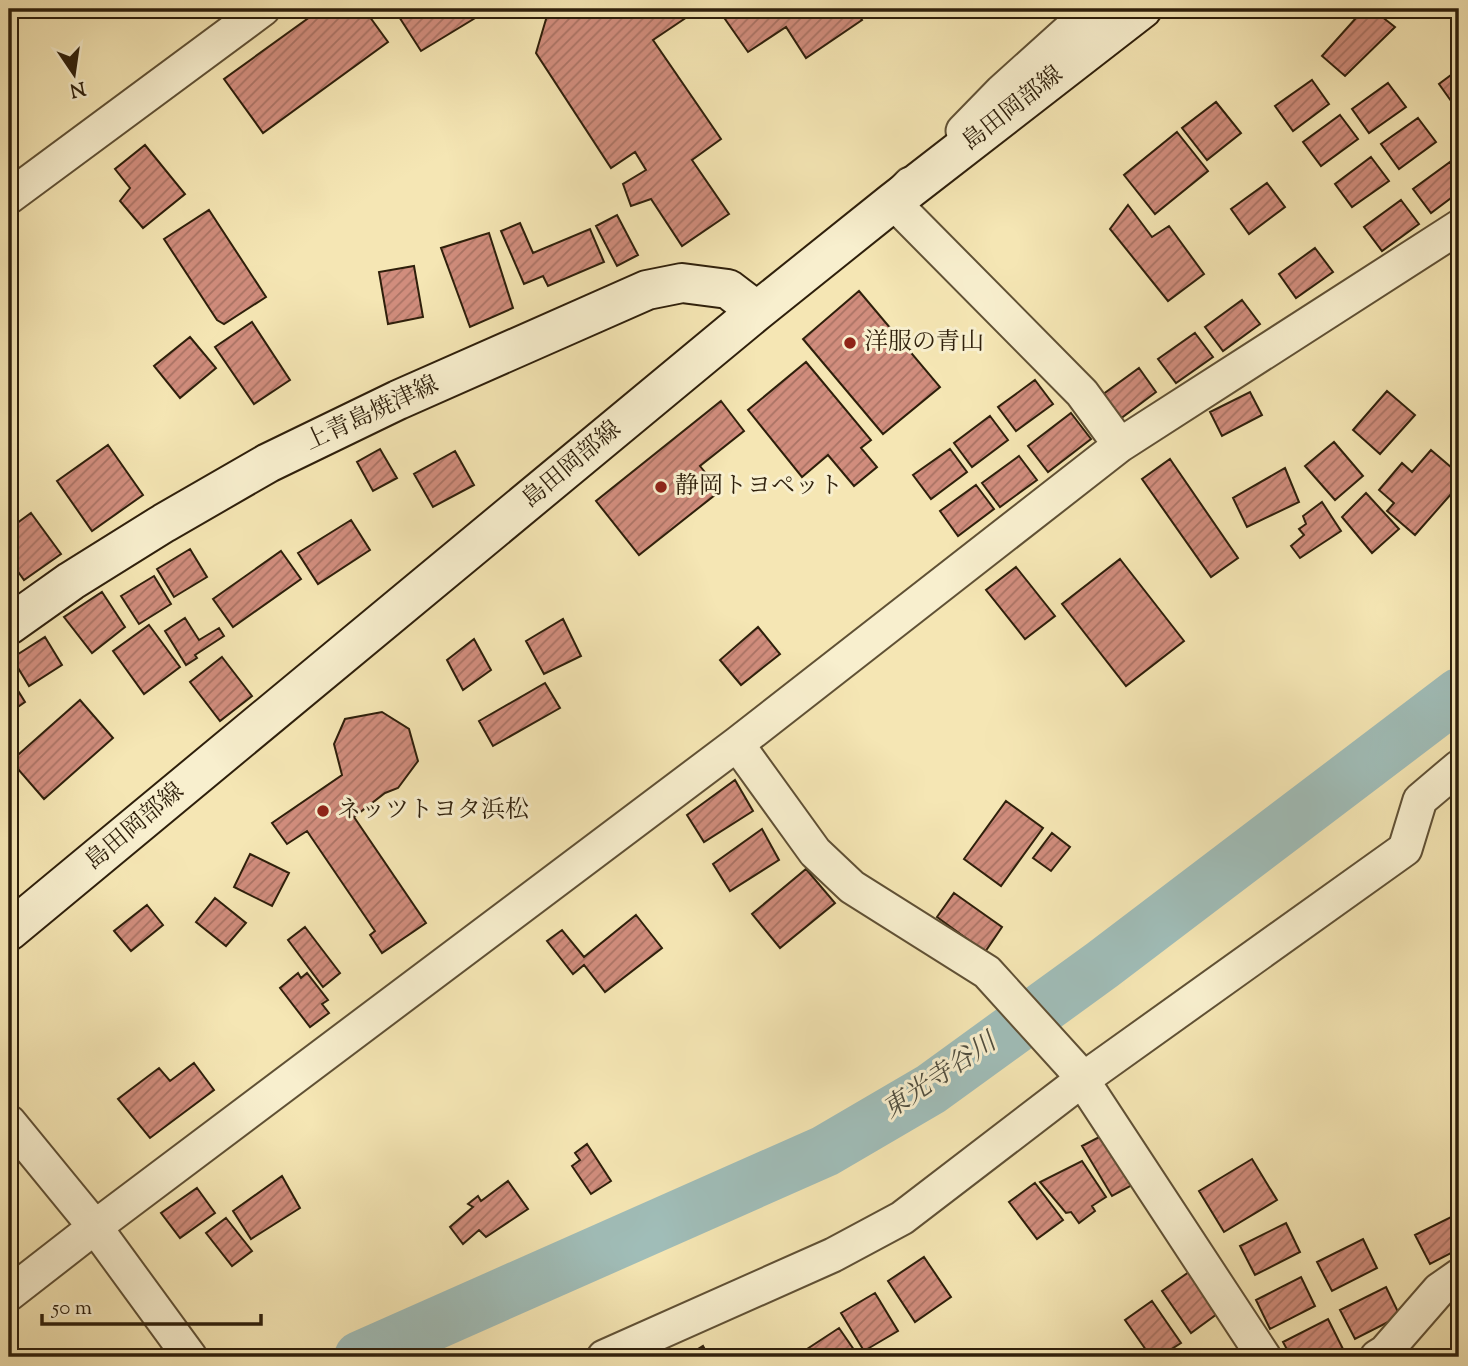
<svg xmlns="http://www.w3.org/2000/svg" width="1468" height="1366" viewBox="0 0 1468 1366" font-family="'Sorts Mill Goudy','Noto Serif JP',serif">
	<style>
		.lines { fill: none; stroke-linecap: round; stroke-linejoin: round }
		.river { stroke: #a0bdb8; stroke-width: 52 }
		.building { fill: url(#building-hatch); stroke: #2e1f0b; stroke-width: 2 }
		.minor-casing { stroke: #605135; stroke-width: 37 }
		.secondary-casing { stroke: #2e1f0b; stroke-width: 42 }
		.minor { stroke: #f8efce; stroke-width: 33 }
		.secondary { stroke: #f8efce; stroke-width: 38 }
		.poi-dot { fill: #8f2418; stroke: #f8efce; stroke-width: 2.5 }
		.labels { text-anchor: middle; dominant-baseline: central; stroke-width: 6; stroke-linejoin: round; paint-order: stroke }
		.street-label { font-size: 24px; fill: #2e1f0b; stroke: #f8efce }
		.poi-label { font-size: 24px; fill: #2e1f0b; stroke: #f8efce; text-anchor: start }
		.water-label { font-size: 26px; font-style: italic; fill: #504e3f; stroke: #f8efce }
	</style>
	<defs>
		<pattern id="building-hatch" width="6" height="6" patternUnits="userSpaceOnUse" patternTransform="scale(1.75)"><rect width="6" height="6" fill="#d18d7d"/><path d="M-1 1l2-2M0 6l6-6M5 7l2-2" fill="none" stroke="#aa7365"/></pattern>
	</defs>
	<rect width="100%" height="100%" fill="#f5e6b4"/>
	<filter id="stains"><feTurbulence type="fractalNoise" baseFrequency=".00286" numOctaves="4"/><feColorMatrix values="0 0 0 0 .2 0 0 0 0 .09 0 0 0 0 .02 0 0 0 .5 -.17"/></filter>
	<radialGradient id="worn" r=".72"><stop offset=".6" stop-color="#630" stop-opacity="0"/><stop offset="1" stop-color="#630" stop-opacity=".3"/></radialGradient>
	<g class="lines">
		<path class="river" d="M360,1357L825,1151L931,1089L1102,965L1459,694"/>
	</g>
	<path class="building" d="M321,9H364L388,42L263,133L224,79Z
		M394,9H490L421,51Z
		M549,9H699L653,40L721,139L692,160L729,214L682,246L651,199L631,206L623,184L646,170L635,152L611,168L536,53Z
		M718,9H854L862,20L806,58L786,27L748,52Z
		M1364,9H1372L1395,27L1345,76L1322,56Z
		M1424,9H1440L1430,16Z
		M1450,9H1459V21L1449,10Z
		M1459,69V106L1456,108L1439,84Z
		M1312,80L1329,104L1293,131L1275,106Z
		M1388,83L1406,107L1369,133L1352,109Z
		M1216,102L1241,133L1207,160L1182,128Z
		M1340,115L1358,139L1321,166L1303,142Z
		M1418,118L1436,142L1399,169L1381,144Z
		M1177,132L1208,171L1155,214L1124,175Z
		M145,145L185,194L143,228L120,201L130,188L115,169Z
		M1371,157L1389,181L1352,207L1335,184Z
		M1450,162L1459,175V192L1431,213L1413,189Z
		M1267,183L1285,207L1249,234L1231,209Z
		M1401,200L1419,224L1382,251L1364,227Z
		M1128,205L1152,237L1169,226L1204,274L1168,301L1110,229Z
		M209,210L266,297L224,324L217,320L164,239Z
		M617,215L638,255L617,266L596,226Z
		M520,223L533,253L590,229L604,262L548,286L543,276L524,284L501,231Z
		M489,233L513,308L470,327L441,248Z
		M1315,248L1333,272L1296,298L1279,274Z
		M414,266L423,317L388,324L379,272Z
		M859,291L940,387L883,434L803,339Z
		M1242,300L1260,324L1223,351L1205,327Z
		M252,322L290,380L254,404L215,347Z
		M1195,333L1213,357L1176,383L1158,359Z
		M190,337L216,368L180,398L154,366Z
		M806,362L871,440L861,448L877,467L854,486L828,455L802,477L748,410Z
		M1139,368L1156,392L1120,419L1102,395Z
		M1035,380L1053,404L1016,431L998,407Z
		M1387,391L1415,415L1380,454L1353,430Z
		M1250,392L1262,415L1222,436L1210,412Z
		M721,401L744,431L700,466L720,491L639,555L596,501Z
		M1071,413L1091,439L1048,472L1028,446Z
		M990,416L1008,440L972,467L954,443Z
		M1334,442L1363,476L1335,500L1305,466Z
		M108,445L143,495L92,531L57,481Z
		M380,449L397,478L373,491L357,462Z
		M950,449L967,472L931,499L913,475Z
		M1431,450L1459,474V485L1415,535L1387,511L1394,503L1379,490L1402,463L1412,472Z
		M455,451L474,485L433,507L414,474Z
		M1019,456L1037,480L1000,507L982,483Z
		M1170,459L1238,558L1211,577L1142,479Z
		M1285,468L1299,502L1247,527L1233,498Z
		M976,485L994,509L958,536L940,511Z
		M1366,493L1399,529L1372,553L1342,517Z
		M1322,502L1341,531L1300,558L1291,546L1304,535L1299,529L1306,524L1303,516Z
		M31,513L61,554L24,580L9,559V529Z
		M351,520L370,550L318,584L298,553Z
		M190,549L207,577L174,597L157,569Z
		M281,551L301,579L233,627L213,599Z
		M1120,559L1184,641L1126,686L1062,604Z
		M1016,567L1055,616L1025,639L986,590Z
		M154,576L171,604L139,624L121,596Z
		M102,592L125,627L92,653L64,617Z
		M185,618L199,640L219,628L224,636L195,655L197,658L186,665L165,631Z
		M563,619L581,656L544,674L526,641Z
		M149,625L180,667L144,694L113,651Z
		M758,627L780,654L741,685L720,660Z
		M45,637L62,665L29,686L12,658Z
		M474,639L491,670L463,690L447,660Z
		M222,657L252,696L220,721L190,682Z
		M9,676L25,702L9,713Z
		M545,683L560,708L493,746L479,721Z
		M80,700L113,738L44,799L11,761Z
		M382,712L409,729L418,761L398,788L385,793L354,817L426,923L382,953L370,935L375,931L307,831L287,844L272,823L342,775L334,744L345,719Z
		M735,780L753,811L704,842L687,815Z
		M1006,801L1043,828L1001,886L964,859Z
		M762,829L779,860L730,891L713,864Z
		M1052,833L1070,847L1051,871L1033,858Z
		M250,854L289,873L272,906L234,887Z
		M806,869L835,903L780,948L752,914Z
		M954,893L1002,927L985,952L937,917Z
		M215,898L246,923L226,946L196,922Z
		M147,905L163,925L131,951L114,931Z
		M636,915L662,948L605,992L584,965L573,974L547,941L562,930L584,957Z
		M305,927L340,973L323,987L288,940Z
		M298,973L301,978L307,973L328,1000L322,1004L329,1013L310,1027L280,988Z
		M194,1063L214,1090L150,1138L118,1099L159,1068L170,1081Z
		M1103,1135L1136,1183L1112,1196L1082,1146Z
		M587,1144L611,1181L591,1194L572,1166L580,1160L575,1153Z
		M1252,1159L1277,1200L1224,1232L1199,1191Z
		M1082,1161L1106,1197L1092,1206L1095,1211L1079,1223L1071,1212L1066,1213L1040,1182Z
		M282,1176L300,1208L251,1239L233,1211Z
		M508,1181L528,1209L486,1237L479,1230L463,1244L450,1227L473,1207L468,1204L478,1196L481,1201Z
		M1035,1183L1063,1220L1037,1239L1009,1202Z
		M197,1188L215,1213L180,1238L161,1213Z
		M1459,1213V1249L1430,1264L1415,1235Z
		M226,1218L252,1251L232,1266L206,1233Z
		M1286,1223L1300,1252L1255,1275L1240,1246Z
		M1363,1239L1377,1268L1332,1291L1317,1262Z
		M924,1257L951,1297L915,1322L888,1281Z
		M1189,1272L1217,1314L1191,1333L1162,1291Z
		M1301,1277L1315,1306L1270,1329L1256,1300Z
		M1386,1287L1400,1316L1355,1339L1340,1310Z
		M875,1293L898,1331L864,1351L841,1313Z
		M1152,1301L1181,1343L1159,1357H1151L1125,1320Z
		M1328,1319L1343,1349L1326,1357H1291L1283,1342Z
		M839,1328L859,1357H808L804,1351Z
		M703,1346L709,1357H685Z
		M792,1350L796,1357H780Z"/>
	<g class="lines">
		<defs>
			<path id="minor" d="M963,131L1002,91L1093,9
				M910,184L893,202L1082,393L1120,445
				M9,197L263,9
				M737,744L815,852L852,887L987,972L1075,1069L1264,1357
				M9,1122L95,1227L190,1357
				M9,1294L95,1227L737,744L1120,445L1459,227
				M604,1357L833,1255L902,1218L1082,1080L1405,849L1420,800L1459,767
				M1377,1357L1385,1352L1439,1290L1459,1276"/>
			<path id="secondary" d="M9,625L71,581L164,523L268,463L398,400L647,290L682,283L728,289L757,311
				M9,931L757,311L893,202L1142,9"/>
		</defs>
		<use href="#minor" class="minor-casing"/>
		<use href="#secondary" class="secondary-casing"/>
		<use href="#minor" class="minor"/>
		<use href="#secondary" class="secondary"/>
	</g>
	<g class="poi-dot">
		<circle cx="850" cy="343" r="7"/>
		<circle cx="661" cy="487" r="7"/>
		<circle cx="323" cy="811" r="7"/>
	</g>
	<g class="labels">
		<g class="street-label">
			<text transform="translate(1013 109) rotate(-38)">島田岡部線</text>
			<text transform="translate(372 414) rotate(-25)">上青島焼津線</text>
			<text transform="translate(572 465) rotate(-40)">島田岡部線</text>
			<text transform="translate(135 827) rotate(-40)">島田岡部線</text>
		</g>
		<g class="poi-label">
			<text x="864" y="343">洋服の青山</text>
			<text x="675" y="487">静岡トヨペット</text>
			<text x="337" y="811">ネッツトヨタ浜松</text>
		</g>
		<g class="water-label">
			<text transform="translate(940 1077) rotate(-34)">東光寺谷川</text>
		</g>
	</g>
	<rect width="1468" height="1366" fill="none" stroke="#f5e6b4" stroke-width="35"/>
	<rect x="10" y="10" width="1447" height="1345" fill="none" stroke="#2e1f0b" stroke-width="3.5"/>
	<rect x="18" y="18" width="1433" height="1331" fill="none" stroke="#2e1f0b" stroke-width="2"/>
	<g transform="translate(74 74) rotate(167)" stroke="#f8efce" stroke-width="5" paint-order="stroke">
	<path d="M0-5L12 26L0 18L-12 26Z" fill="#2e1f0b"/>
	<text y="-10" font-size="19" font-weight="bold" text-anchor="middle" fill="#2e1f0b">N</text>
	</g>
	<path d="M42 1314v10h219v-10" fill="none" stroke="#2e1f0b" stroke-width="3.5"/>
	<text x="52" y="1314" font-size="21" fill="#2e1f0b" stroke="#f8efce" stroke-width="5" paint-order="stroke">50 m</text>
	<rect width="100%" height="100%" filter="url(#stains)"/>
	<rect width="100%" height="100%" fill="url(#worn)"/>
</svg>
